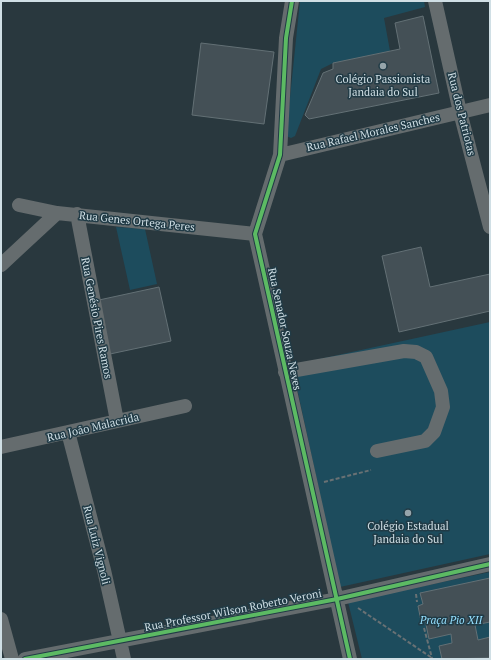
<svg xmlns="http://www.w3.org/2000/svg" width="491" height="660" viewBox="0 0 491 660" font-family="'PT Serif',serif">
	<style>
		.green { fill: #1d4c5d }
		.building { fill: #445056; stroke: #637075 }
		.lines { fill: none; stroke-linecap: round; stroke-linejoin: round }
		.path { stroke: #697174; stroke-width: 2; stroke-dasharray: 4 2; stroke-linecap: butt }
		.minor { stroke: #656c6e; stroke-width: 14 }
		.cycleway-casing { stroke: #213b46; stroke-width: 6 }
		.cycleway { stroke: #5cba63; stroke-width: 4 }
		.poi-dot { fill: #96a5ab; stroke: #213b46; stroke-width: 1.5 }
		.labels { text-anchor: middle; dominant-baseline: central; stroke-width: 3; stroke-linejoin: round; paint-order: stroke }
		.poi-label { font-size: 11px; fill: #d0dfe5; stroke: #213b46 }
		.street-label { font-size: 11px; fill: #d0dfe5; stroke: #213b46 }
		.park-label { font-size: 11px; font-style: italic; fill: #94ddfc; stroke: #213b46 }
	</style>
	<rect width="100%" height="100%" fill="#29383e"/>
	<path class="green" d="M300,1H424L425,7L384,18L390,51L333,63L321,69L295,136L291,138L286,136Z
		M116,227L145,229L157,284L130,290Z
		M490,322V554L340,587L292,365Z
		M490,572V659H362L348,602Z"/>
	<path class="building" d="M423,16L439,93L309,119L305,115L323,73L333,69V63L400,49L395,23Z
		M201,43L274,52L264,124L192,115Z
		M421,247L430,287L490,274V311L399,332L382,256Z
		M159,287L171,341L110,354L99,300Z
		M490,578V622L475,625L478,640L490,637V658L442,659L439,646L452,643L451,634L429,639L425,620L421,621L418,606L423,604L420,593Z"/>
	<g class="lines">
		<path class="path" d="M324,482L371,470
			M416,594L417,602
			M358,608L432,658
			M424,628L432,658"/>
		<path class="minor" d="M292,1L286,38L280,155L255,234L350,659
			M435,1L460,112L490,227
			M280,155L490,105
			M19,205L57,213L255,234
			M77,214L117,421
			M1,265L57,213
			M285,372L404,351L416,352L426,357L441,391L443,407L434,432L425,441L377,451
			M68,432L104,570L124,659
			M1,447L185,406
			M1,619L12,659
			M25,659L337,599L490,564"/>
		<defs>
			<path id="cycleway" d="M292,1L286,38L280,155L255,234L350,659
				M25,659L337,599L490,564"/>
		</defs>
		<use href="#cycleway" class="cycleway-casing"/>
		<use href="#cycleway" class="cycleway"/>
	</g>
	<g class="poi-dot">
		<circle cx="383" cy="66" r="4"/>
		<circle cx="408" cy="513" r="4"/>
	</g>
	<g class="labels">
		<g class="poi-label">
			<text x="383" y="79">Colégio Passionista<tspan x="383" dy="13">Jandaia do Sul</tspan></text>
			<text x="408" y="526">Colégio Estadual<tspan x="408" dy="13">Jandaia do Sul</tspan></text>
		</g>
		<g class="street-label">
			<text transform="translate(462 114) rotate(76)">Rua dos Patriotas</text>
			<text transform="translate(373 132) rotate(-13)">Rua Rafael Morales Sanches</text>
			<text transform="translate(137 221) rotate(6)">Rua Genes Ortega Peres</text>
			<text transform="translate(97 318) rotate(79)">Rua Genésio Pires Ramos</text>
			<text transform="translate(285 329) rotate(78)">Rua Senador Souza Neves</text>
			<text transform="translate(93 427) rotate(-13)">Rua João Malacrida</text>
			<text transform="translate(97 545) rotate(76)">Rua Luiz Vignoli</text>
			<text transform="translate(233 610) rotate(-11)">Rua Professor Wilson Roberto Veroni</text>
		</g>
		<g class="park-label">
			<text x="451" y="620">Praça Pio XII</text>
		</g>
	</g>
	<rect width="491" height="660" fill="none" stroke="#d0dfe5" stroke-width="4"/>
</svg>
